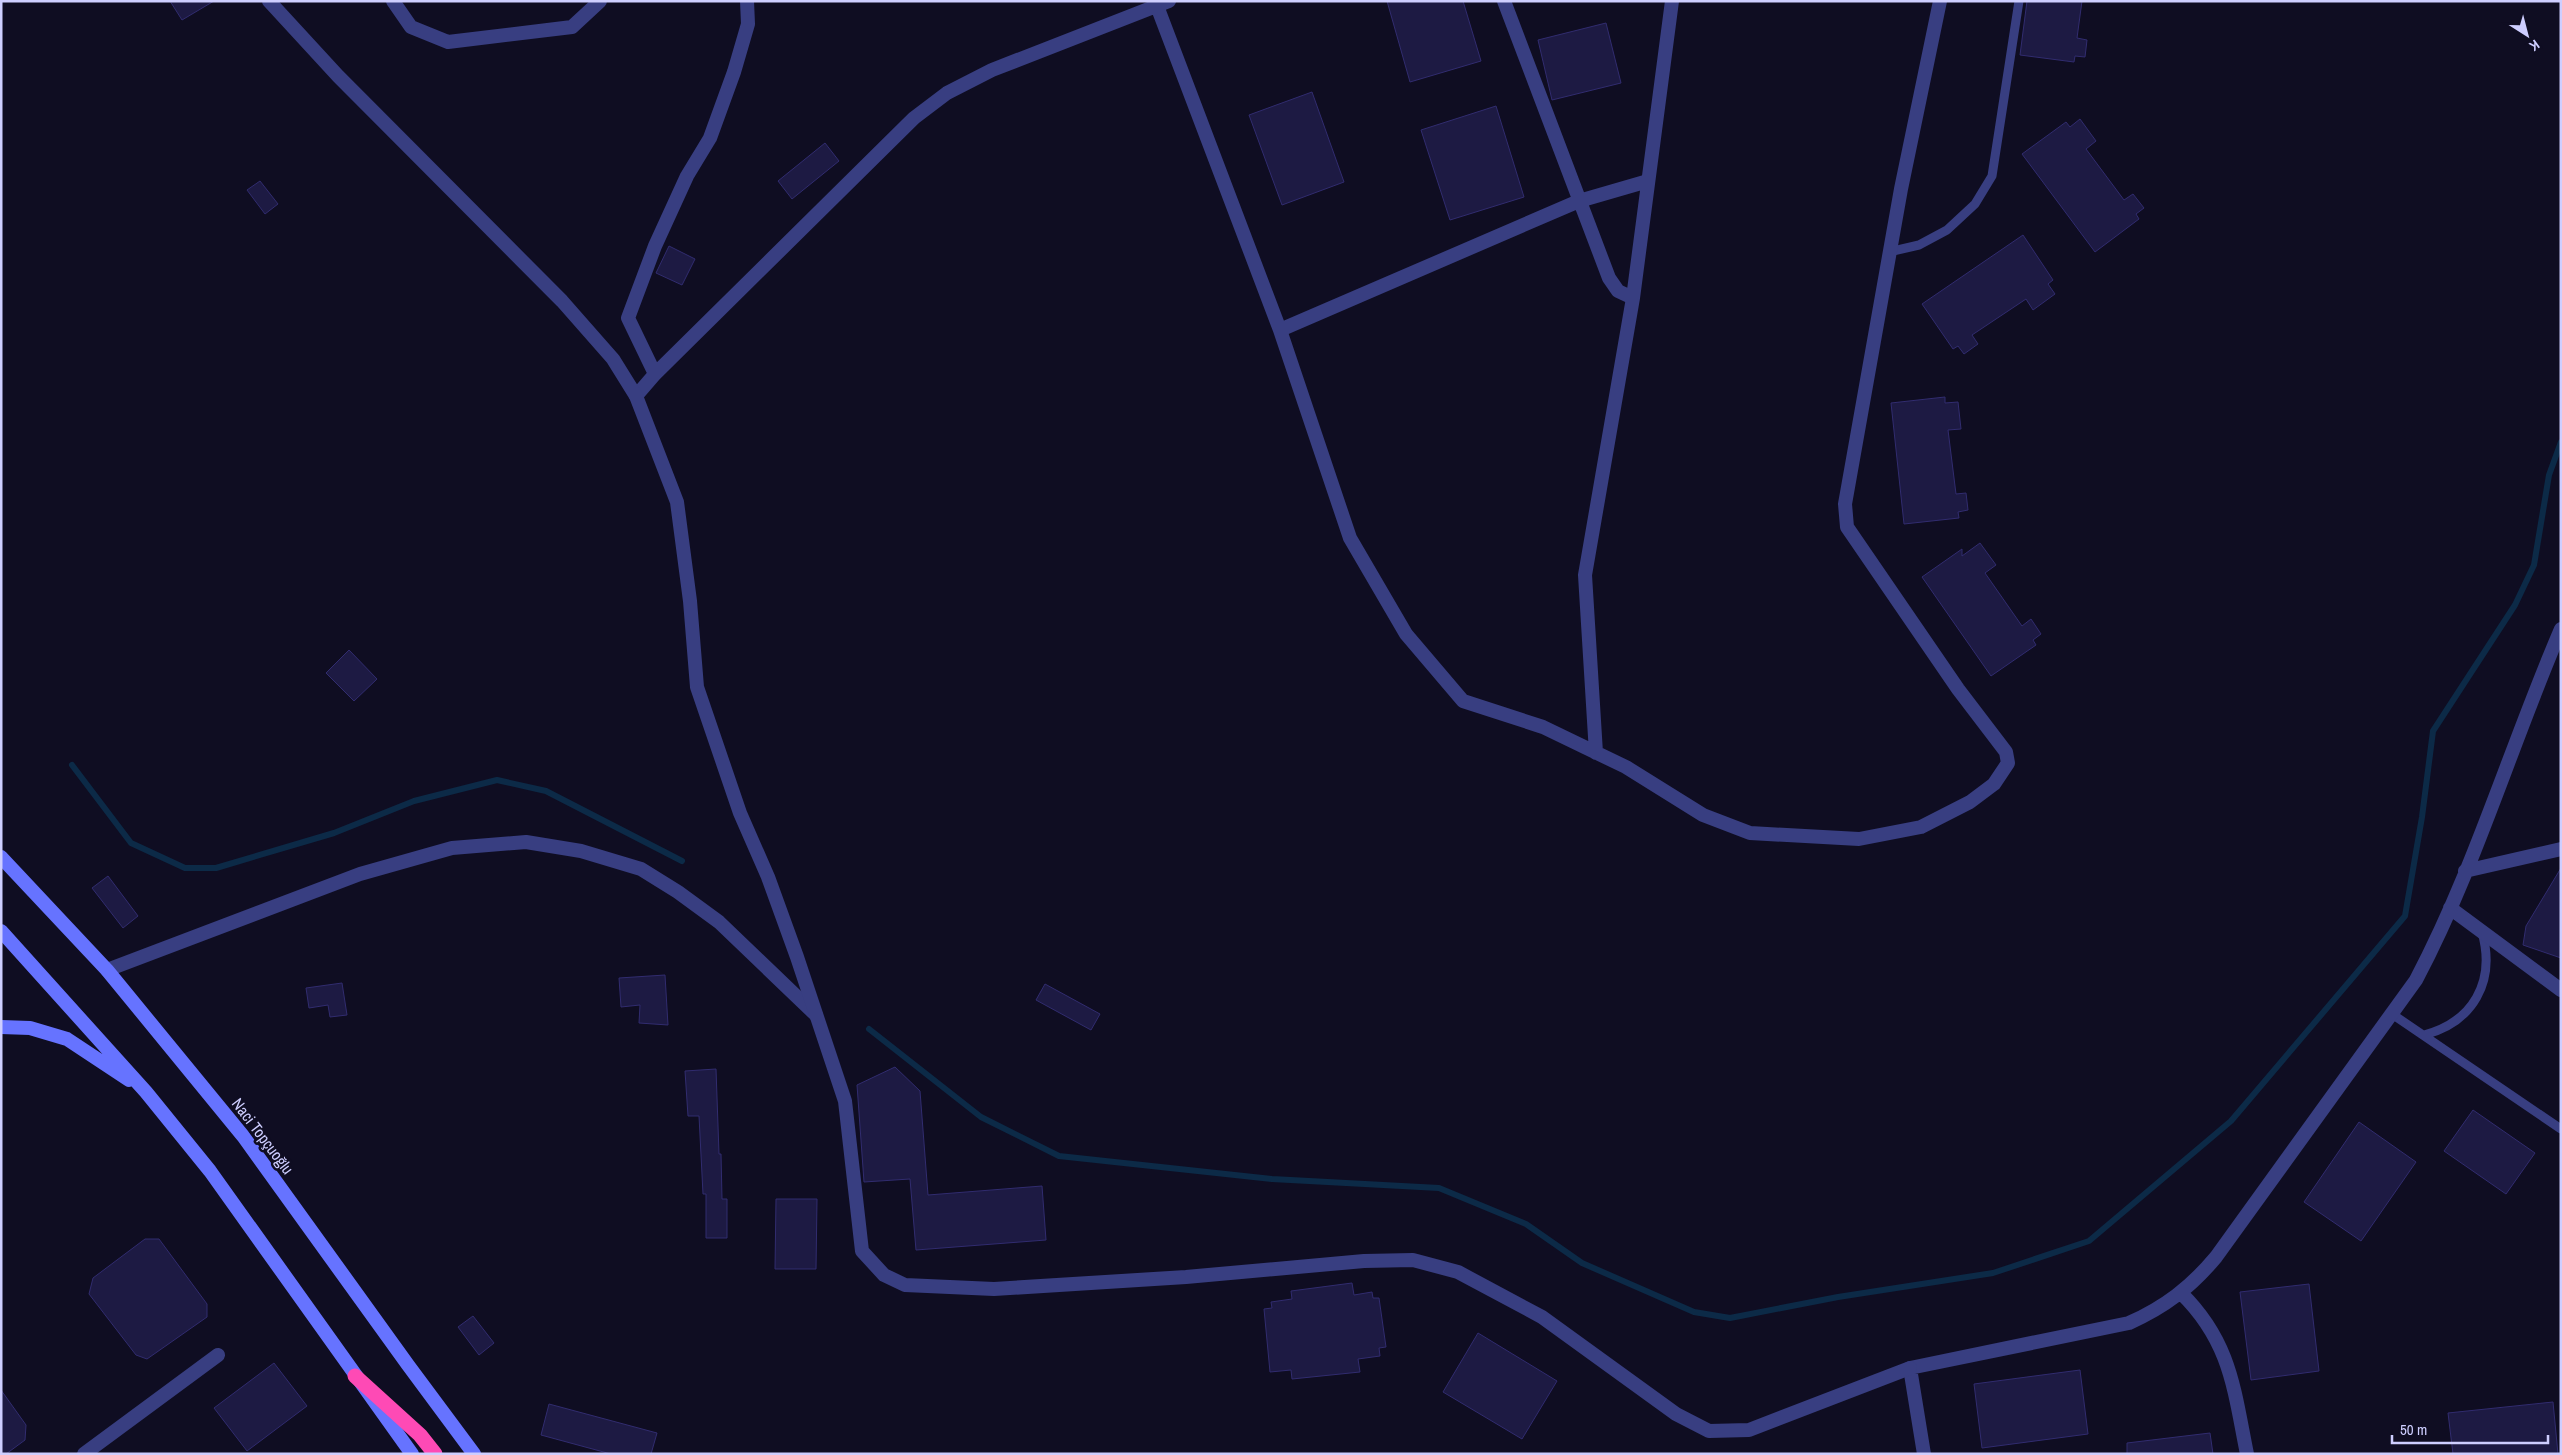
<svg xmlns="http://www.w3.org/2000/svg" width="2562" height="1455" viewBox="0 0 2562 1455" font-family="'Archivo Narrow',sans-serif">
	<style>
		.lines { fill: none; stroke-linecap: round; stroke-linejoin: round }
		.stream { stroke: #0c2a47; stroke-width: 6 }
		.building { fill: #1d1a43; stroke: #312c6f }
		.service { stroke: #383e81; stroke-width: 9 }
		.minor { stroke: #383e81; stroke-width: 14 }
		.tertiary { stroke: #383e81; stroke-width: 14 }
		.secondary { stroke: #6673ff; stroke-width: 14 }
		.motorway { stroke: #fe4ab5; stroke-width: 15 }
		.labels { text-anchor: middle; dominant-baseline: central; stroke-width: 5; stroke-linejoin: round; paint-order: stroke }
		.street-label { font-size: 16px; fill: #ceceff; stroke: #0f0d22 }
	</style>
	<rect width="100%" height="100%" fill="#0f0d22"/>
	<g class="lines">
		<path class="stream" d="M72,765L131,843L185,868H216L334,833L414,801L497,780L546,791L682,861
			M869,1029L981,1117L1059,1156L1272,1179L1439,1188L1526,1224L1582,1263L1694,1312L1730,1318L1838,1297L1993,1273L2089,1241L2231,1121L2405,916L2422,817L2433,731L2515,605L2534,565L2549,475L2561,442"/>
	</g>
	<path class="building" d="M170,1H214L182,20Z
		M1387,1H1463L1481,61L1410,82Z
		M2027,1H2082L2077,38L2087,40L2085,57L2075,56L2074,62L2020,55Z
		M1606,23L1621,83L1552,100L1538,40Z
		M1312,92L1344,182L1282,205L1249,115Z
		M1496,106L1524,197L1450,220L1421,130Z
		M2080,119L2096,141L2086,149L2124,200L2133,194L2144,208L2136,214L2139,219L2095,252L2022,154L2066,122L2070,127Z
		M825,143L839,161L792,199L778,181Z
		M260,181L278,204L265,214L247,190Z
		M2023,235L2053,280L2048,284L2055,294L2033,310L2026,299L1972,335L1978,344L1964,354L1958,346L1953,349L1922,304Z
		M669,246L695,259L682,285L656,273Z
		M1945,397V403L1958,402L1961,429L1948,430L1956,494L1966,493L1968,510L1958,512L1959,518L1904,524L1891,403Z
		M1980,543L1996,565L1985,573L2022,626L2031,619L2041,634L2033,640L2036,645L1991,676L1922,577L1962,549V556Z
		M349,650L377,679L354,701L326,673Z
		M2561,868V958L2523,945L2526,926Z
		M108,876L138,916L123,928L92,888Z
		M665,975L668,1025L639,1023L640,1005L621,1007L619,978Z
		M342,983L347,1015L330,1017L328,1005L309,1008L306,988Z
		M1045,984L1100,1014L1091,1030L1036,1000Z
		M895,1067L920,1091L928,1195L1042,1186L1046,1240L916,1250L910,1179L864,1182L857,1085Z
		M716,1069L719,1154H721L722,1199H727V1238H706V1194H703L699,1116H688L685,1071Z
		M2473,1110L2535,1153L2506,1194L2444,1151Z
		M2359,1122L2416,1162L2361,1241L2304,1202Z
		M776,1199H817L816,1269H775Z
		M145,1239H159L207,1304V1317L147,1359L136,1355L89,1294L93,1278Z
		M1352,1283L1354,1295L1372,1292L1373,1298H1379L1386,1347L1379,1348L1380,1356L1358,1359L1360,1372L1292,1379L1291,1370L1270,1372L1264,1309L1272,1308L1271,1302L1292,1299L1291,1291Z
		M2309,1284L2319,1371L2251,1380L2240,1292Z
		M473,1316L494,1343L479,1355L458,1327Z
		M1478,1333L1557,1381L1522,1439L1443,1392Z
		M274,1363L307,1406L247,1451L214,1408Z
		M2080,1370L2088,1434L1982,1448L1974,1384Z
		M1,1390L26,1425L25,1440L6,1454H1Z
		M2553,1402L2558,1454H2453L2448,1413Z
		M549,1404L657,1433L651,1454H611L541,1435Z
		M2210,1433L2213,1454H2127V1443Z"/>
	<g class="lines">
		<path class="service" d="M1889,252L1919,245L1947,230L1975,204L1992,176L2019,1
			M2392,1014L2561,1129
			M2424,1035C2473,1022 2496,982 2482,932"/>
		<path class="minor" d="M393,1L411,27L448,42L572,27L600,1
			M1504,1L1609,278L1618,291L1633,298
			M1157,6L1280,330L1350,538L1406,634L1463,701L1543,727L1626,767L1703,815L1750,833L1859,839L1921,827L1970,802L1994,784L2008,763L2006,752L1958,689L1847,527L1845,504L1901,189L1940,1
			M1280,330L1579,201L1648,181
			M655,374L628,318L655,246L687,176L710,138L734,72L748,24L747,1
			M636,396L655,374L914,118L947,93L992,70L1169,1
			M1596,753L1585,575L1633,298L1672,1
			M2465,871L2561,849
			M2450,908L2561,990
			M107,970L360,874L452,848L526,842L581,851L641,869L678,892L719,922L816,1015
			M2181,1293C2231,1342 2234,1390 2247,1454
			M84,1454L218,1355
			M1924,1454L1910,1368L2129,1323C2165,1307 2191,1287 2216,1257L2416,980C2475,868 2511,745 2561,629"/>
		<path class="tertiary" d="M269,1L338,76L562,301L613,359L636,396L677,502L690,601L697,687L740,813L768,877L797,957L845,1101L862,1251L884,1275L905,1285L994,1289L1186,1277L1364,1261L1413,1260L1458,1272L1542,1317L1676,1414L1709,1431L1749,1430L1910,1368"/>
		<path class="secondary" d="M1,857L107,970L243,1136L408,1365L474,1454
			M1,931L146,1092L210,1171L412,1454
			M1,1027L30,1028L67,1039L129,1080"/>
		<path class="motorway" d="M355,1376L420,1435L435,1454"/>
	</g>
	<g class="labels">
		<g class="street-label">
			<text transform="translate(263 1136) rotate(53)">Naci Topçuoğlu</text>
		</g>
	</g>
	<rect width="2562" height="1455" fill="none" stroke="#ceceff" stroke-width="5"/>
	<g transform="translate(2527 35) rotate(144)" stroke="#0f0d22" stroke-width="4" paint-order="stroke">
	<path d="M0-4L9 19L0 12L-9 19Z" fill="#ceceff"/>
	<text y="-8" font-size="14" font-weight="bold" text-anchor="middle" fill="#ceceff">K</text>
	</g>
	<path d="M2392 1435v8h156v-8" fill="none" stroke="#ceceff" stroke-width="2.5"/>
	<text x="2400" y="1435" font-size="15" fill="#ceceff" stroke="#0f0d22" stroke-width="4" paint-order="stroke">50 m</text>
</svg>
